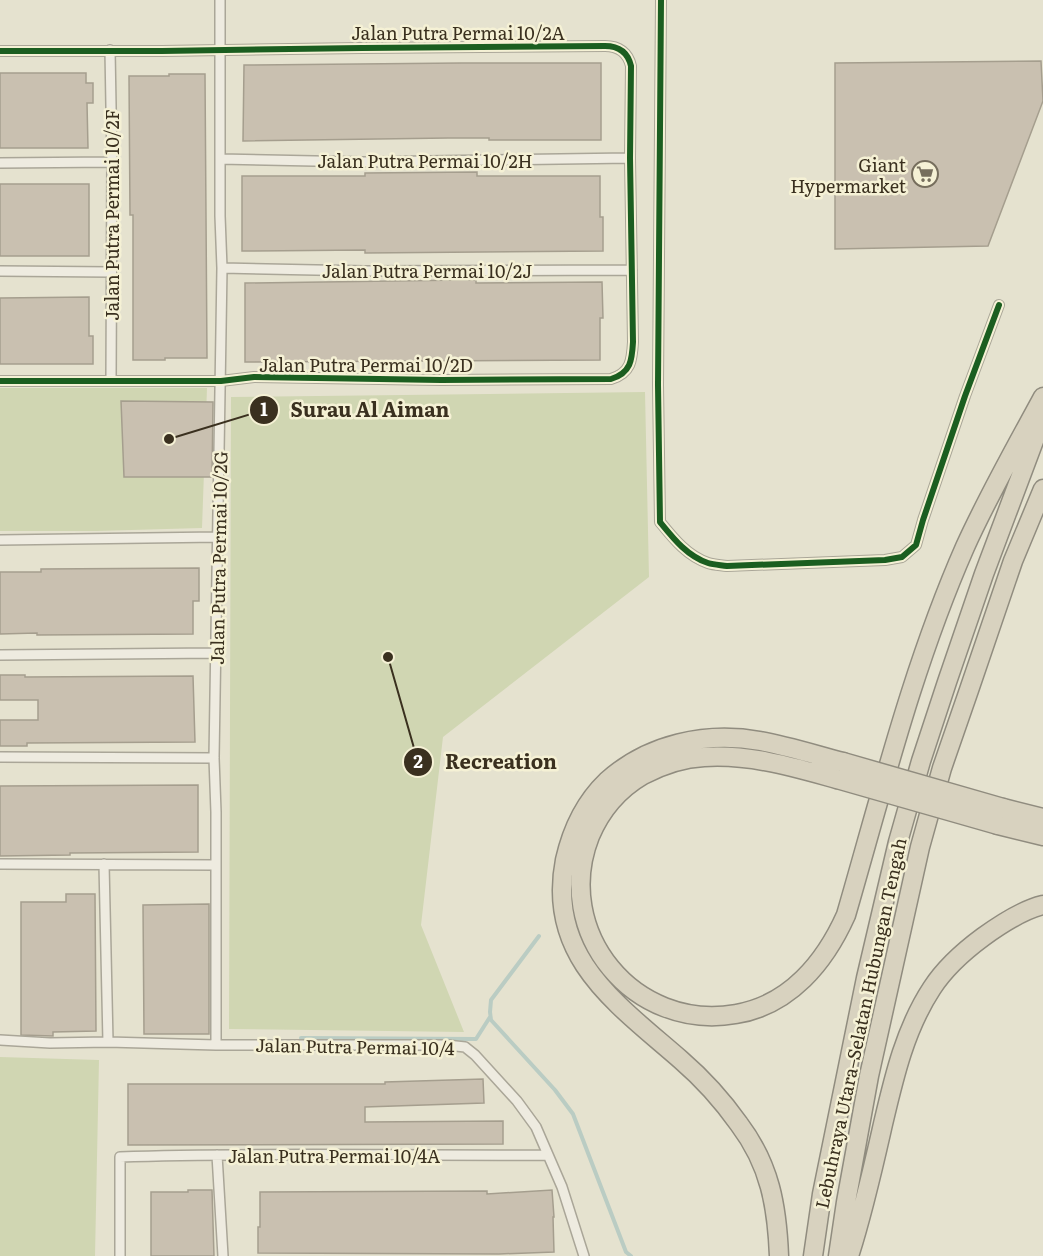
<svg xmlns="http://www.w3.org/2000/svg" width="1043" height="1256" viewBox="0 0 1043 1256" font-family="Literata,serif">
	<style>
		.green { fill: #d0d6b2 }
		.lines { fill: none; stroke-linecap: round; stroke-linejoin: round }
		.stream { stroke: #baccc3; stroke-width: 4 }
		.building { fill: #c9c0b0; stroke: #a59e8e; stroke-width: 1.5 }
		.street-casing { stroke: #aaa698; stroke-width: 12 }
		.highway-casing { stroke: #908c7f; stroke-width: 21 }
		.street { stroke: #eeebe0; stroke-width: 9 }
		.highway { stroke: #d8d2bf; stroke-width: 18 }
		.highway-bridge-casing { stroke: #908c7f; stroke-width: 21; stroke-linecap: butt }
		.highway-bridge { stroke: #d8d2bf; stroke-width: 18 }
		.cycleway-casing { stroke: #f5f1d5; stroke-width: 10 }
		.cycleway { stroke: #1b5e20; stroke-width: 6 }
		.labels { text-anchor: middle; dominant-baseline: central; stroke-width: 5; stroke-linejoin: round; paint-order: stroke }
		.street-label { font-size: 18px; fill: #3a301f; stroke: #f5f1d5 }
		.poi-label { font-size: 18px; fill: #3a301f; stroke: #f5f1d5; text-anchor: end }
		.leader { fill: none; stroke: #3a301f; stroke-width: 2 }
		.callout-dot { fill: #3a301f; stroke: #f5f1d5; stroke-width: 2 }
		.mark-label { font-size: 18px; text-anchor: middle; font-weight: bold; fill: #fff }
		.callout-label { font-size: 20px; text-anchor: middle; font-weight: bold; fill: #3a301f; stroke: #f5f1d5; stroke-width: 5; stroke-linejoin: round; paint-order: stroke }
	</style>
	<rect width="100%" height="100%" fill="#e5e2cf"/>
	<path class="green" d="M0,388H207L202,528L96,531H0Z
		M645,392L649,577L443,737L421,925L464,1032L229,1029L231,397Z
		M0,1057L99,1060L95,1256H0Z"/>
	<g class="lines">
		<path class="stream" d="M539,936L491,1000L490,1012L491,1020L555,1090L573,1114L626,1252L631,1256
			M301,1038L476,1039L490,1017"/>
	</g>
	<path class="building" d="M1041,61L1043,101L988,246L835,249V63Z
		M461,63H601V140H489V138H448L243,141L244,65Z
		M0,73H86V83H93V103H87L88,148H0Z
		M169,74H205L207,358H165V360H133V215H130L129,76H169Z
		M477,172V176H600V217H603V251L365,253V250L242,251V176H365V173Z
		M0,184H89V256H0Z
		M462,280H476V283L602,282L603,318H600V360L245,362V283Z
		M89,297V336H93V364H0V298Z
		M121,401L213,402L212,477H124Z
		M199,568V601H193V634L37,635V633L0,634V572H41V569Z
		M0,675H25V677L193,676L195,742L27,743V746H0V720H38V700H0Z
		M198,785V852L70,853V855L0,856V786Z
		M66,894H95L96,1031L53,1032V1036L21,1035V902H66Z
		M209,904V1034H144L143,905Z
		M483,1079L484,1103L365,1107V1122L503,1121V1144L128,1145V1084H385V1082Z
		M188,1190H212L214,1256H151V1192H188Z
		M552,1190L554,1217H553L554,1252L499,1254L258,1253V1227H260V1192L487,1191V1194Z"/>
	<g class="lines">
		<defs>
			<path id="street" d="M661,0L658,385L660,522C673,538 687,556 708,563C714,565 721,565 727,566L885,560L902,557L916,545L923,520L965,396L999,305
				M110,50L112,162L111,380
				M0,51H162L362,48L605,46C619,46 628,53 631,66L630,158L633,342C632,360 631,373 611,379L441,380L254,377L221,381H0
				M220,159L363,162L630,158
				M0,163L112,162
				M222,268L365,271L632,270
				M0,271L111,272
				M0,540L218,537
				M0,655L216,653
				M0,757L214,758
				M0,864L215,865
				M104,864L108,1042
				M0,1040L50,1043L108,1042L216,1045H447L465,1047L475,1055L517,1101L536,1127L562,1187L584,1256
				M216,1045V812L214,758L222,268L220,216V0
				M217,1155L223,1256
				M120,1256V1157C263,1152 405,1156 548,1155"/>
			<path id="highway" d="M837,779C793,767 750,754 704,757C682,758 662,765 643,775C619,789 601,810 590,836C552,932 634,1032 736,1014C790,1005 825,962 846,915C882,791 913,665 965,547C988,496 1016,447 1043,397
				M1003,808L1043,818
				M998,825L1043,836
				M779,1256C777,1206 770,1165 739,1124C722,1100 703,1079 681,1060C617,1004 546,957 565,860C572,829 584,803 607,781C648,744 706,731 760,741C788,746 816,755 843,762
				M813,1256L822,1194L866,978L898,842L921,761L947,682L984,574L1043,417
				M838,1256L846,1202L869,1076L920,847L942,768L969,690L1013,561L1043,489
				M849,1256C863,1213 873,1168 883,1124C894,1077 905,1029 932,988C945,968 964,951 983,937C1001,924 1022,910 1043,905"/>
		</defs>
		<use href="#street" class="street-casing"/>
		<use href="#highway" class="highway-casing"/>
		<use href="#street" class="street"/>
		<use href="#highway" class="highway"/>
		<defs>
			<path id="highway-bridge" d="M843,762L1003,808
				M837,779L998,825"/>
		</defs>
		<use href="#highway-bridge" class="highway-bridge-casing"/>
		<use href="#highway-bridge" class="highway-bridge"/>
		<defs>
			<path id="cycleway" d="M661,0L658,385L660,522C673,538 687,556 708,563C714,565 721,565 727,566L885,560L902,557L916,545L923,520L965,396L999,305
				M0,51H162L362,48L605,46C619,46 628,53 631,66L630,158L633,342C632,360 631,373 611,379L441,380L254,377L221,381H0"/>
		</defs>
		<use href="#cycleway" class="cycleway-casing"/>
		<use href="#cycleway" class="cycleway"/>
	</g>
	<defs>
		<symbol id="supermarket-ring" viewBox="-11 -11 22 22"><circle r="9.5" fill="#f5f1d5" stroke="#766e5d" stroke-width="1.5"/><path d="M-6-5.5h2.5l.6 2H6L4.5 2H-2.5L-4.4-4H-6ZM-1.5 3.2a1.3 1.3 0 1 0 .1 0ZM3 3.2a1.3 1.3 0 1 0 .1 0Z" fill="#766e5d"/></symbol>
	</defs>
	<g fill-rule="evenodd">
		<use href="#supermarket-ring" x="910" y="159" width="30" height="30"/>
	</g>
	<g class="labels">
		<g class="street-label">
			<text x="458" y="32">Jalan Putra Permai 10/2A</text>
			<text x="425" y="160">Jalan Putra Permai 10/2H</text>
			<text transform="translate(111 215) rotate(-90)">Jalan Putra Permai 10/2F</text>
			<text x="427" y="270">Jalan Putra Permai 10/2J</text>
			<text x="366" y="364">Jalan Putra Permai 10/2D</text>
			<text transform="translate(218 558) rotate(-89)">Jalan Putra Permai 10/2G</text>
			<text transform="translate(860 1023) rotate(-78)">Lebuhraya Utara–Selatan Hubungan Tengah</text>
			<text transform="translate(355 1046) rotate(1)">Jalan Putra Permai 10/4</text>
			<text x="334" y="1155">Jalan Putra Permai 10/4A</text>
		</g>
		<g class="poi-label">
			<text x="906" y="164">Giant<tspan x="906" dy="21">Hypermarket</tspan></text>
		</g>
	</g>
	<path class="leader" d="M169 439L264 410M388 657L418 762"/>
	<g class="callout-dot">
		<circle cx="169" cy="439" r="6"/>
		<circle cx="388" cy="657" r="6"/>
		<circle cx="264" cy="410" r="15"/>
		<circle cx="418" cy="762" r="15"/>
	</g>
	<g class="mark-label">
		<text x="264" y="416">1</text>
		<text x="418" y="768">2</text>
	</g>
	<g class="callout-label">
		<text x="370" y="417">Surau Al Aiman</text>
		<text x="501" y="769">Recreation</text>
	</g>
</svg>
